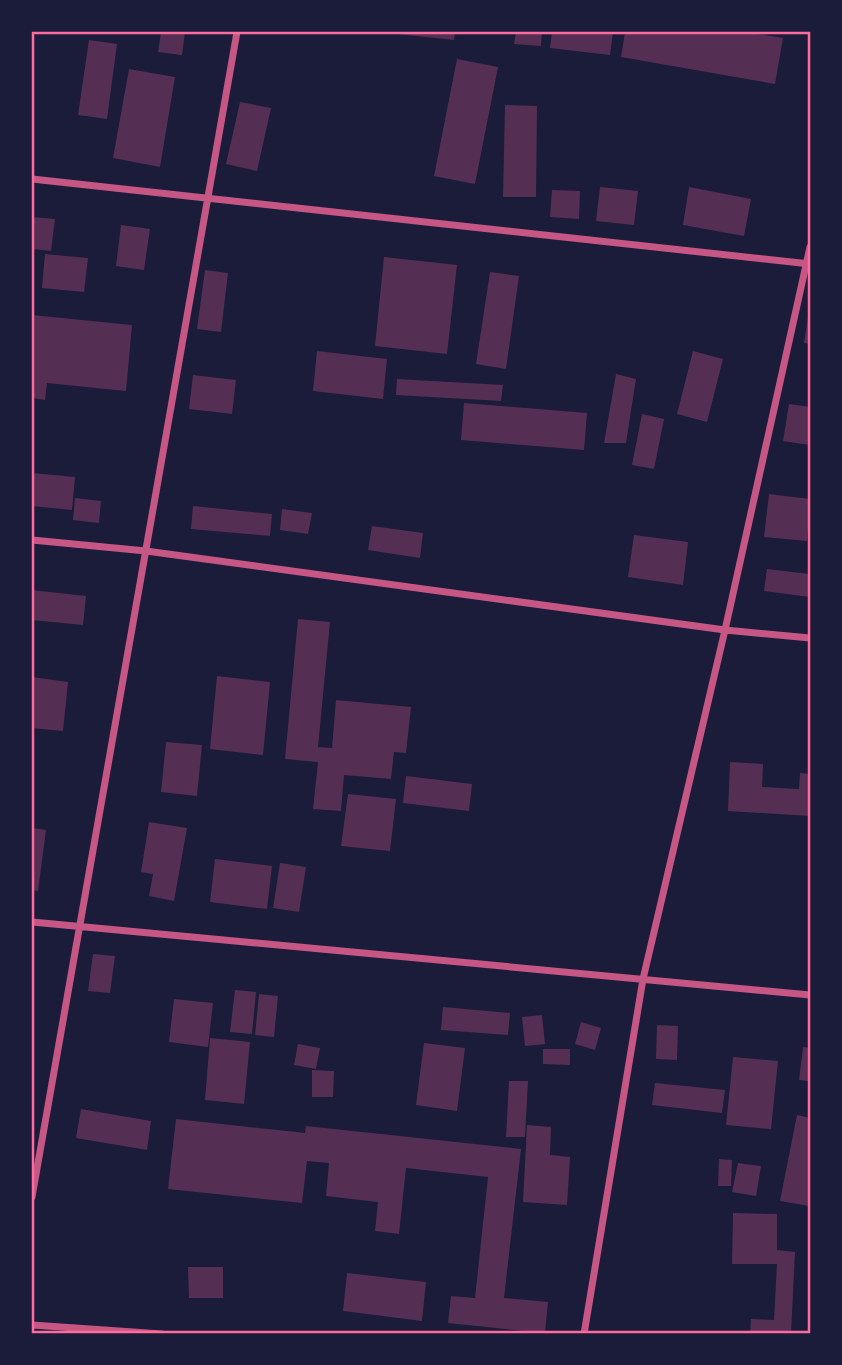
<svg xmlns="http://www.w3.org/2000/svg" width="842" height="1365" viewBox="0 0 842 1365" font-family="'Space Grotesk',sans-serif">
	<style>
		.building { fill: #542f53 }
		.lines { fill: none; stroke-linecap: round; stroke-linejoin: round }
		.minor { stroke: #c65784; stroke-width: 7 }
		.neatline { fill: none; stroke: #ff6b9d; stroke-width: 2.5 }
	</style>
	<rect width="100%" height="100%" fill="#1b1b3a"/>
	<path class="building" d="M161,32H185L182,55L158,52Z
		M397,32H455L454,40L397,34Z
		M516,32H542L541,46L514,44Z
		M552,32H613L610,55L550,48Z
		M625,32H746L783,38L775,84L621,57Z
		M89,40L117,44L107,119L78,115Z
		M457,59L498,67L475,184L434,176Z
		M129,69L175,77L160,167L113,158Z
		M240,102L271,108L257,171L226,164Z
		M505,105L537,106L536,197H503Z
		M600,187L638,191L634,225L596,221Z
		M689,187L751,199L744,236L683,225Z
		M552,190L580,191L579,219L550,217Z
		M32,217L55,219L51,251L32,249Z
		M121,225L150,229L144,270L116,266Z
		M45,254L88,258L84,292L42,288Z
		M384,257L457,265L447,354L375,346Z
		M205,270L228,273L221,332L197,329Z
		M490,272L519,276L506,369L476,364Z
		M809,311H810V344L804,343Z
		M32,315L132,325L126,391L47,383L45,400L32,398Z
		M317,351L387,359L383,399L313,391Z
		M693,351L723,359L707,422L677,414Z
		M616,374L636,379L626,443H604Z
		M193,375L236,380L232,414L189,409Z
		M397,379L503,385L501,401L396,395Z
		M464,403L587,413L584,450L461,440Z
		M789,404L810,407V445L783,441Z
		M642,414L664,419L654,469L632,465Z
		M32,473L75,477L72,510L32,506Z
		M769,494L810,499L807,541L764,537Z
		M75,498L101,501L99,523L73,520Z
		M193,506L272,514L270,536L191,529Z
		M282,509L312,513L308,534L280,530Z
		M372,526L423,533L420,558L368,550Z
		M634,535L688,542L683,585L628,577Z
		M767,569L810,574V597L764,591Z
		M32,590L86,596L83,625L32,620Z
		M298,619L330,622L318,747L332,748L336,700L411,707L406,753L394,752L391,779L344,775L341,811L313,809L318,762L285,759Z
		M217,676L270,682L263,755L210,749Z
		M32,677L68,682L63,731L32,728Z
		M166,742L202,745L197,796L161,792Z
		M730,762L763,764L762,787L799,789L800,773L810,774V816L728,811Z
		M406,776L472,784L469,811L403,803Z
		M348,794L396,799L390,851L341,846Z
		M149,822L187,828L174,901L149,896L153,874L141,872Z
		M32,828L46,830L38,891L32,890Z
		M215,859L272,866L267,909L210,902Z
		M280,863L306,867L299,912L273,908Z
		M93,954L115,956L110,993L88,991Z
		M235,990L256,992L252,1034L230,1032Z
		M259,994L278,996L274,1037L255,1035Z
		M174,999L213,1003L208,1047L169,1042Z
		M443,1007L510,1013L508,1035L441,1030Z
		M542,1015L545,1044L525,1046L522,1017Z
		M581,1022L601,1028L595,1050L575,1044Z
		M657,1025L678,1026L677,1060L656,1059Z
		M210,1038L250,1042L244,1104L205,1100Z
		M424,1043L465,1048L457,1111L416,1105Z
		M298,1044L320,1048L316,1069L294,1065Z
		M803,1047L810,1048V1081L799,1080Z
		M543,1049H570V1065L543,1064Z
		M733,1057L778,1061L771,1129L726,1125Z
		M312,1070L334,1071L333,1097H312Z
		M509,1081H528L525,1137H506Z
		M655,1083L725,1090L722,1113L652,1105Z
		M81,1109L151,1121L147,1150L76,1138Z
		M797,1115L810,1118L809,1206L780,1201Z
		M176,1119L305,1133L306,1126L521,1149L504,1298L548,1302L545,1333L448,1323L451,1296L475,1298L488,1177L406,1168L399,1234L375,1231L378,1202L326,1196L329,1163L307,1161L302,1203L168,1189Z
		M527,1125L551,1127L550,1155L570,1157L567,1205L523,1202Z
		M719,1159L732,1160L731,1186H718Z
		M738,1163L761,1166L756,1196L732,1192Z
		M733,1213L777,1214V1250L795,1252L791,1334H750L751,1319L774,1320L777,1264H732Z
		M188,1267H223V1298H189Z
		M347,1273L426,1282L422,1321L343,1311Z"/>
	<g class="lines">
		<path class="minor" d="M32,179L810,264
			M32,540L146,551L725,630L810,638
			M32,922L810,995
			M32,1197L237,32
			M32,1325L162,1334
			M584,1334L643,979L725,630L810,247"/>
	</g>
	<rect width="842" height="1365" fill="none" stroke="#1b1b3a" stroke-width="66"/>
	<rect x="33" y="33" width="776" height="1299" class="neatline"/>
</svg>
